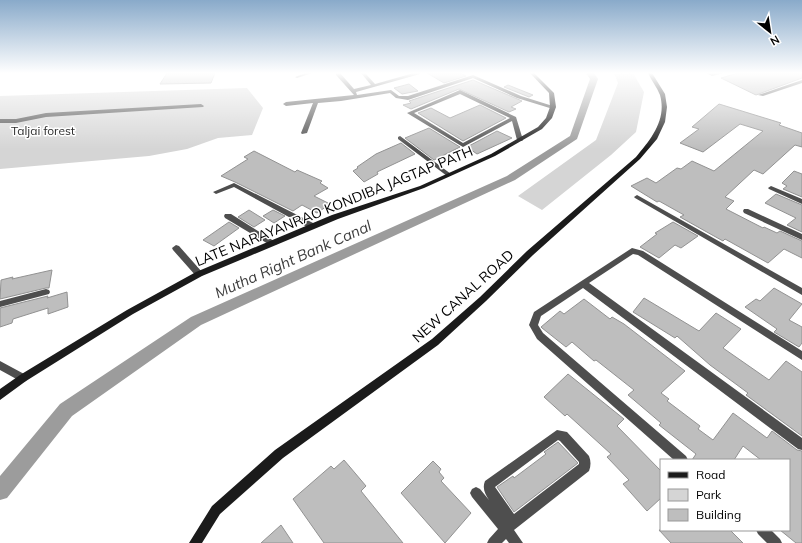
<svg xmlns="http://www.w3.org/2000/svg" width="802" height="543" viewBox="0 0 802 543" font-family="Mulish,sans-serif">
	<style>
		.green { fill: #d5d5d5 }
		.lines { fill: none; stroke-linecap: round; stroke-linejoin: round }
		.canal { fill: #9c9c9c; fill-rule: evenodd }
		.building { fill: #bebebe; stroke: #929292 }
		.street { fill: #4e4e4e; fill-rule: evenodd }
		.secondary { fill: #1b1b1b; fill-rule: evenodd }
		.labels { text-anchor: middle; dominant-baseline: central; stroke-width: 3; stroke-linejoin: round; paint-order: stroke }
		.far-park-label { font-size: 12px; fill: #2c2c2c; stroke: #fff }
		.street-label { font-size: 14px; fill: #000; stroke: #fff }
		.water-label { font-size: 15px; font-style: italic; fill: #3d3d3d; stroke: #fff }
	</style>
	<rect width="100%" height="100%" fill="#fff"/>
	<path class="green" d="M614,73H633L644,92L636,132L611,155L542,210L518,196L596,140L618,83Z
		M247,88L263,108L252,135L218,138L187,149L149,156L0,169V96Z"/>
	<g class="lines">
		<path class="canal" d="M586,73H594L598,79L577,139L515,180L201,325L72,416L7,498L0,500V476L60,404L191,317L507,176L570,136L590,79Z"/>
	</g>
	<path class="building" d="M167,73H215L211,83L160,84Z
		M427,73H460L466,76L444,83Z
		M738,73H802V78L756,95L721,78Z
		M473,80L522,101L511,107L516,109L509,112L459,89L411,109L403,105L411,103L409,101Z
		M409,84L418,91L402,94L394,88Z
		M508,85L533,95L529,97L504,87Z
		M719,104L781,123L779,125L802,133V147L795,145L763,174L754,170L725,197L734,201L726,209L763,228L764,227L777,233L780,231L802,241V258L784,249L768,263L725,239L723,241L705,231L680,217L684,215L659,201L657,202L631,186L647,178L656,183L677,168L681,169L692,161L714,171L763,131L740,124L703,152L680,143L699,129L692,127Z
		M480,105L506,118L463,141L418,113L431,108L450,118Z
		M429,128L460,147L434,160L405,138Z
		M497,131L512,138L477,154L467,147Z
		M401,143L415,154L377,172L378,174L364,182L353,171L358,168L357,167L376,154Z
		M254,151L295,172L297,170L322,181L320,183L328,188L314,196L330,204L317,213L302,205L293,211L235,182L221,176L248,159L244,157Z
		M794,171L802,174V197L783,189L787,186L782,183Z
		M776,194L802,205V232L787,225L796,218L765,203Z
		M249,210L265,220L254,227L238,217Z
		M273,210L285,216L274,223L263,216Z
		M229,222L239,228L214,246L203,240Z
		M673,222L698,236L681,248L675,245L659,258L640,247L657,234L655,233Z
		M52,270L49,288H46L0,299L1,280L13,277L12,279Z
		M774,288L802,304L789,320L802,327V343L799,347L774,332L777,329L745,307L756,299L760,301Z
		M67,292L68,307L48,314V308L13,319L12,323L0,327V308L48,296L47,298Z
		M644,298L699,331L716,313L741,329L723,348L769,380L786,361L802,372V436L746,395L748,393L710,365L677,336L675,338L633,312Z
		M584,299L610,319L612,317L624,324L685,371L661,393L669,399L667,401L700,426L698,429L713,440L733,413L767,438L772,431L797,450L802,451V543H796L780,530H789V460H761L743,446L734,460H692L696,454L659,425L661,423L628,395L634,390L596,360L594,361L572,342L566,347L542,328L541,327L560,311L564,314Z
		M568,374L624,419L617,426L661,471V498L647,511L623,484L629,480L607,457L611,454L567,414L565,416L544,397Z
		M558,442L578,463L514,512L497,487L513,476L514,478L546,454L544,452Z
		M344,460L366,486L361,491L403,543H324L293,499L331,466L334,469Z
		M433,461L441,469L439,472L444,478L441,481L471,513L445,543L401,493Z
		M281,525L293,543H261Z
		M659,530H730L743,543H671Z"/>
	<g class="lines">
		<path class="street" d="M306,73H312L297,78L295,77Z
			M336,73H340L354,89L371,85L361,73H365L375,84L414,73H420V74L356,92L357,95L391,90L399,96H408L473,75L521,96L556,107L553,109L517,98L473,78L408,100L396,98L390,93L341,101L318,103L307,133L302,134L301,133L313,103L286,106L283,104L286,102L354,95L336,75Z
			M706,73H724L712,76Z
			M802,80V83L763,96L758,95Z
			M460,90L516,117L523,140L522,141L517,140L512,121L463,147L407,113ZM460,94L510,118L463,143L414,113Z
			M201,104L204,106L203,107L46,117L16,123H0V119H16L46,113Z
			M400,136L451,174V176H447L398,139V137Z
			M234,183L315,224L316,226L312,228H309L234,187L216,194L213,192Z
			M771,186L802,199V204L769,189L768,188Z
			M637,195L802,288V295L635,198L634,197Z
			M744,209H748L802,234V240L744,213L743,211Z
			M225,214H231L277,243L276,245H270L225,218L224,216Z
			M176,245L179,246L202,272L203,274L202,276H196L173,250L172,248Z
			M632,248L643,251L802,351V360L638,255L633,254L589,283L802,438V450L798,449L583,288L541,316L538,325L543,333L686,456L688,460H674L537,339L529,325L534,312Z
			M46,289L49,290L50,292L49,294L0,307V301Z
			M0,361L26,375L28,378L26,381L23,382L20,381L0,370Z
			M557,430L567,432L589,456C591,461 591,466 589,471L514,530L523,543H509L506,539L502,543H487L489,539L498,529L472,497L470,493L472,489L476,487L480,489L489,500C485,494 482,488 485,481ZM558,440L560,441L579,462V464L514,514L495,487Z
			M756,530H771L780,539L782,543H767L758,534Z"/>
		<path class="secondary" d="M530,73H534L554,93L556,107L552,118L542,129L495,156L424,188L338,219L202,276L133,314L26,381L0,400V389L20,375L127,310L196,272L332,215L420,186L491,154L538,127L546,118L550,107L549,93Z
			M648,73H652L665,94L667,107L665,122L657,139L640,159L533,255L486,301L438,345L283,458L220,514L202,543H189L212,506L275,450L432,339L480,297L527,251L636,157C651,139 667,120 660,95C657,87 651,80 648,73Z"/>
	</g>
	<linearGradient id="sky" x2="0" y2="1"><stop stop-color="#89aaca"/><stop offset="0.49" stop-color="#fff"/><stop offset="1" stop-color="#fff" stop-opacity="0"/></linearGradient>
	<rect width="802" height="149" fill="url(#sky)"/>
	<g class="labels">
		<g class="far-park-label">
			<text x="43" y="130">Taljai forest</text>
		</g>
		<g class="street-label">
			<text transform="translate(334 206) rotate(-22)">LATE NARAYANRAO KONDIBA JAGTAP PATH</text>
			<text transform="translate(463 296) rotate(-42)">NEW CANAL ROAD</text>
		</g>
		<g class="water-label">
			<text transform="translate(293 259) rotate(-24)">Mutha Right Bank Canal</text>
		</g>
	</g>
	<rect x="660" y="459" width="130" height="72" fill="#ffffff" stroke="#999999"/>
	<rect x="668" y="472" width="20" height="6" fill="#1b1b1b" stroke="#999999"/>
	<text x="696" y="479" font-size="12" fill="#000000">Road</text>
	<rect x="668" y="489" width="20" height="12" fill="#d5d5d5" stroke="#999999"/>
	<text x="696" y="499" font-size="12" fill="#000000">Park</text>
	<rect x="668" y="509" width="20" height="12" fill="#bebebe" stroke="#999999"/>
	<text x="696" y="519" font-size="12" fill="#000000">Building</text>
	<g transform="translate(770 32) rotate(150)" stroke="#ffffff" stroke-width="3" paint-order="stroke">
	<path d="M0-3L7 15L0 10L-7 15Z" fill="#000000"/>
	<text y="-6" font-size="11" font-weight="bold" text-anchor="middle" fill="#000000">N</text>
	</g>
</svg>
